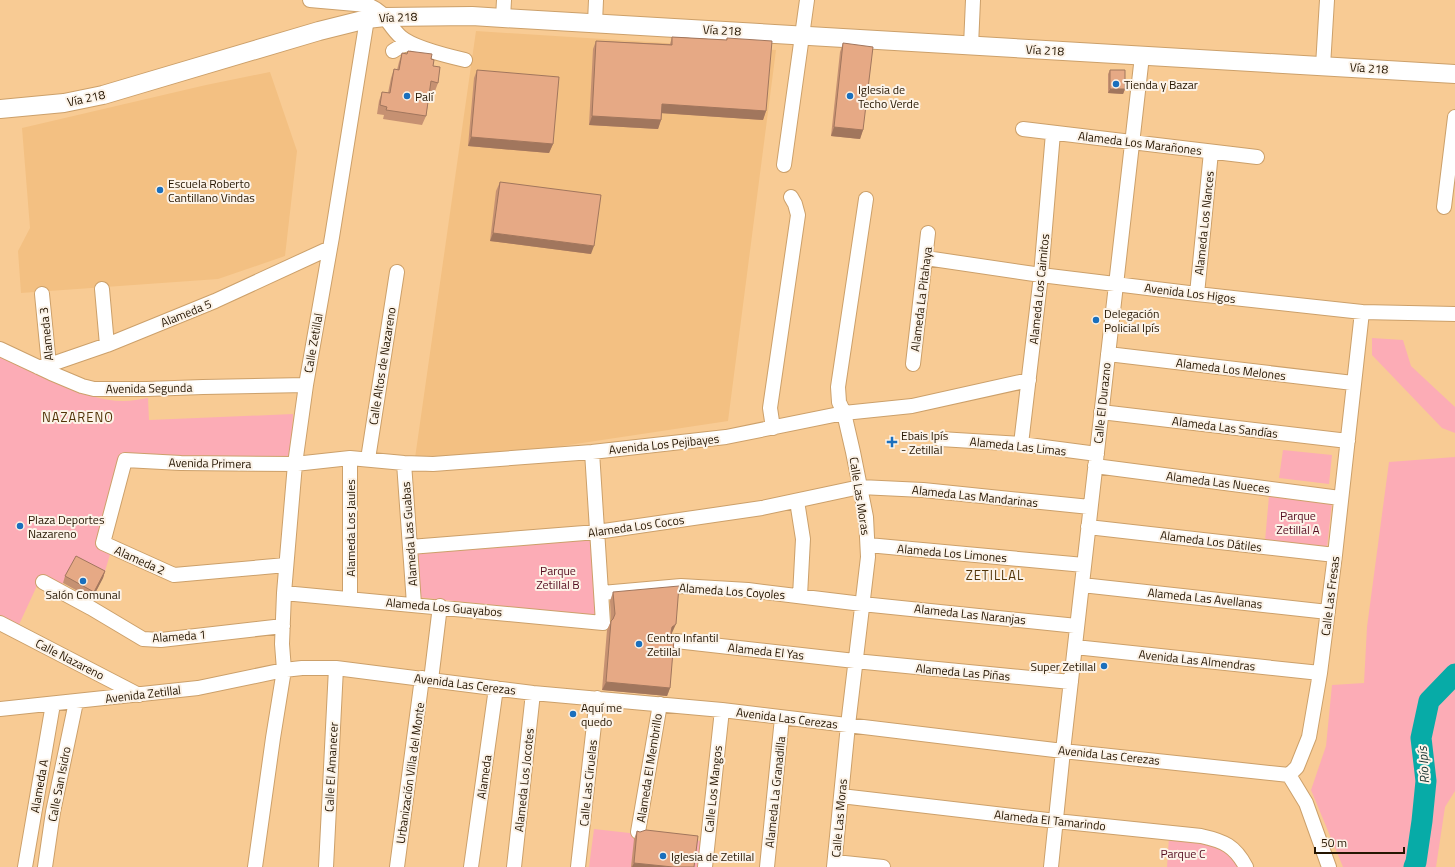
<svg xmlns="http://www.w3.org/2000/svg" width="1455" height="867" viewBox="0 0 1455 867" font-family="'Titillium Web',sans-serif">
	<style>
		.built { fill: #f3c082 }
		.green { fill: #fcacb6 }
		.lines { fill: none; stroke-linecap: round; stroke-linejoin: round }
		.river { stroke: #07aba7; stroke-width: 21 }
		.minor-casing { stroke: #cca06a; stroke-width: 16 }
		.major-casing { stroke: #cca06a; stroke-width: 20 }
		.minor { stroke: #fff; stroke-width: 14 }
		.major { stroke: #fff; stroke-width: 18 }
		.wall { fill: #c69172 }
		.shaded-wall { fill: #a1765d }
		.building { fill: #e6a985; stroke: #a1765d }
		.poi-dot { fill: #1a6fbd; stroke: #fcf3e8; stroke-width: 1.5 }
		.labels { text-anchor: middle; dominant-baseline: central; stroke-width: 4; stroke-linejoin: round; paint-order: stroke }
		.street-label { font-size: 12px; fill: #251501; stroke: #fcf3e8 }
		.poi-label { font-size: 12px; fill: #251501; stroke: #fcf3e8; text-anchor: start }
		.park-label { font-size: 12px; fill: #540b1f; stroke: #fcf3e8 }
		.neighbourhood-label { font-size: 13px; letter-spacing: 1px; fill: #523508; stroke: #fcf3e8 }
		.water-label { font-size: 13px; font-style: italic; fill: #132f2e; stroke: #fcf3e8 }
	</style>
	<rect width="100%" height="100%" fill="#f8cb94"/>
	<path class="built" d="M476,31L776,50L728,421L549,448L415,458Z
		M270,72L297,151L285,256L218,279L21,293L18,251L30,228L22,128L206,85Z"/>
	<path class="green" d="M1372,338L1403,340L1411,366L1455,407V433L1442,428L1372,355Z
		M0,355C36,372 84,401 123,401C132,401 140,399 148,398L149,420L293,414L291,459L122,455L99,545L111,551L103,578L74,563L61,587L41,577L17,629L0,620Z
		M1283,450L1332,455L1329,484L1279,478Z
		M1455,457V791L1445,807L1436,867H1343L1311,790L1326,746L1332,685L1364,683L1367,627L1389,462Z
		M1269,496L1332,502L1327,548L1265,541Z
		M592,539L595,616L417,597L415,551Z
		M594,829L701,841L698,867H692L695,845L635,838L631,867H589Z
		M1169,837L1219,844L1243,867H1167Z"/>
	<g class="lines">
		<path class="river" d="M1414,867L1416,862L1422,821L1426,781L1421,738L1429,701L1455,674"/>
		<defs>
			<path id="minor" d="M310,0L367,5C386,11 388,26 401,37C414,48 448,56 465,60
				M503,18L504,0
				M595,23L596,0
				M971,46L973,0
				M393,51L401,46L409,44
				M1323,66L1327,0
				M1023,129L1257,157
				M784,165L807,0
				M1444,207L1455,117
				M926,258L1041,275L1197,294L1362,312L1455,314
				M102,289L107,345
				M42,294L49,365L51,373
				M1197,294L1211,152
				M0,349L51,373L82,386L94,389H147L203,387L306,385
				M1108,354L1353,383
				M913,364L928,233
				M38,367L49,365L107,345L215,301L330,248
				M1101,412L1348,441
				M773,428L770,408L798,215L795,204L791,197
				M940,439L1021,444L1097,454
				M1021,444L1041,275L1053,133
				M368,459L397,272
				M404,463L414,604
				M1095,466L1340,498
				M797,501L803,539L800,596
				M1088,527L1335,555
				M868,545L1084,565
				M410,547L597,532L762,508L860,487L923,490L1090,507
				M286,565L174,575L103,543L125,460L181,463L295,464L350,458L404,463L433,464L592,452L726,437L844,413L912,406L1029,380
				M43,582L91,608L143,639L161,640L283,626
				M1082,585L1328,612
				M284,593L603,623L592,452
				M602,593L681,586L748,590L862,604L1077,626
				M350,599V458
				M0,623L139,695
				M676,641L855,661L1071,682
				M1075,647L1320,673
				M431,680L440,606
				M0,709L198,688L284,670L302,668H336L533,693L722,710L1063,751L1289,775
				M841,796L1056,821L1201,836C1224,841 1235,846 1246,867
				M638,832L660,704
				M835,862L883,867
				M25,867L53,704
				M45,867L53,812L76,702
				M255,867L273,738L284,670L282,644L284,593L295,464L306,385L332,237L367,19
				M326,867L336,668
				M397,867L422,678
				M471,867L496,688
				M514,867L533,693
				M578,867L597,698
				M705,867L722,710
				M767,867L782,718
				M834,867L848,725L868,557L866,517L853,452L844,413L839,402L838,387L866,199
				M1051,867L1063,751L1142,56
				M1329,867L1306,803L1289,775L1297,767L1309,737L1320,673L1335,555L1362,312"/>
			<path id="major" d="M0,109L64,103L103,95L319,31L367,19L385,17L472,16L503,18L1455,74"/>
		</defs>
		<use href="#minor" class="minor-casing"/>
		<use href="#major" class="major-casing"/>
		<use href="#minor" class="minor"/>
		<use href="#major" class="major"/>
	</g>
	<path class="wall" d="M672,37L726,40L727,38L766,111L763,120L662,113L661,120L658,129L589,125L593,49L596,41L670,44Z
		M843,43L863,130L860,139L831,136L840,52Z
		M408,51L431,59L438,83L435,91H430L426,116L422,125L383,119L384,115L377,114L379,101L382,92L388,93L391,78L394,69L397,70L399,62L402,53L407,54Z
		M477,70L553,144L549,153L468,146L474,78Z
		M1110,70L1125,89L1123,94L1108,93V74Z
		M500,182L591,254L490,241L496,191Z
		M105,571L103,578L92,599L63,583L65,576Z
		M613,592L672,633L671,634L670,688L667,696L602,690L607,630L611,621L610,601Z
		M637,831L694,867H631L634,839Z"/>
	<path class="shaded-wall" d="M1110,89H1125L1123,94L1108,93Z
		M662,104L766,111L763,120L659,113Z
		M592,116L661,120L658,129L589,125Z
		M834,127L863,130L860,139L831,136Z
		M471,137L553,144L549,153L468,146Z
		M493,233L594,246L591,254L490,241Z
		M105,571L103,578L92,599L94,592Z
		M676,624L672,633L669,636L672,627Z
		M606,682L670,688L667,696L602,690Z
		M634,863L673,867H632Z"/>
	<path class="building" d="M672,37L727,40V38L772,41L766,111L662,104L661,120L592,116L596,41L672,45Z
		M843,43L873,47L863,130L834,127Z
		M408,51L432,54L431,59L434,60L433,66L440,67L438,83L431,81L426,116L386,110L387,107L380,105L382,92L390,93L394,69L399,70L402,53L407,54Z
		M477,70L559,77L553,144L471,137Z
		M1110,70H1125V89H1110Z
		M500,182L601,195L594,246L493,233Z
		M76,556L105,571L94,592L65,576Z
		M679,586L676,624L672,627L671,632L672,636L674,639L670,688L606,682L611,621L613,619L615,614L613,592Z
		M646,830L698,836L694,867H673L634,863L637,831L640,832Z"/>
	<g class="poi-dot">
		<circle cx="1116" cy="84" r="4"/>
		<circle cx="407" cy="96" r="4"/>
		<circle cx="850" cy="96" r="4"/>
		<circle cx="160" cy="190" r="4"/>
		<circle cx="1096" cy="320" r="4"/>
		<path d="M890 436h4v4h4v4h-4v4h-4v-4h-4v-4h4z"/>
		<circle cx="20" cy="526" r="4"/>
		<circle cx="83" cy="581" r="4"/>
		<circle cx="639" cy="644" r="4"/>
		<circle cx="1104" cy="666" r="4"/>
		<circle cx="573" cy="714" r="4"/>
		<circle cx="663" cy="856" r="4"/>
	</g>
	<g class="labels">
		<g class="street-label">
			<text transform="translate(398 17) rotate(-2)">Vía 218</text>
			<text transform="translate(722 30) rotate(3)">Vía 218</text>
			<text transform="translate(1045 50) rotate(3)">Vía 218</text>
			<text transform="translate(1369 68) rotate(4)">Vía 218</text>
			<text transform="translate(86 98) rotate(-12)">Vía 218</text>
			<text transform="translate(1140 143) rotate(7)">Alameda Los Marañones</text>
			<text transform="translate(1204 223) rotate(-84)">Alameda Los Nances</text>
			<text transform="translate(1039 289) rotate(-84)">Alameda Los Caimitos</text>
			<text transform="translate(1190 293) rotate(7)">Avenida Los Higos</text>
			<text transform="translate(921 299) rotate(-83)">Alameda La Pitahaya</text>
			<text transform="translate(186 313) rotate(-22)">Alameda 5</text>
			<text transform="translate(46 334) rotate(-96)">Alameda 3</text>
			<text transform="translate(313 343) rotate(-80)">Calle Zetillal</text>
			<text transform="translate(382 366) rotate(-81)">Calle Altos de Nazareno</text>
			<text transform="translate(1231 369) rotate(7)">Alameda Los Melones</text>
			<text transform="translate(149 388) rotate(-1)">Avenida Segunda</text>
			<text transform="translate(1102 403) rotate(-84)">Calle El Durazno</text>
			<text transform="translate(1225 427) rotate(7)">Alameda Las Sandías</text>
			<text transform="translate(664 444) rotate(-6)">Avenida Los Pejibayes</text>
			<text transform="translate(1018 446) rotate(6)">Alameda Las Limas</text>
			<text transform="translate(210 463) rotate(1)">Avenida Primera</text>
			<text transform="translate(1218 482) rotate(7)">Alameda Las Nueces</text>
			<text transform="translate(860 496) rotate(81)">Calle Las Moras</text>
			<text transform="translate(975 496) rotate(6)">Alameda Las Mandarinas</text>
			<text transform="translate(636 526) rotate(-8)">Alameda Los Cocos</text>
			<text transform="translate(350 528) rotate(-90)">Alameda Los Jaules</text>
			<text transform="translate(409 534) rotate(-94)">Alameda Las Guabas</text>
			<text transform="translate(1211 541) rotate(7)">Alameda Los Dátiles</text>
			<text transform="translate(952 553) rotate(5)">Alameda Los Limones</text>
			<text transform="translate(140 560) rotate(24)">Alameda 2</text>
			<text transform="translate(732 591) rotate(4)">Alameda Los Coyoles</text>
			<text transform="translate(1330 596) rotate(-83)">Calle Las Fresas</text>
			<text transform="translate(1205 598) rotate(6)">Alameda Las Avellanas</text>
			<text transform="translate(444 607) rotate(5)">Alameda Los Guayabos</text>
			<text transform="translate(970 614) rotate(6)">Alameda Las Naranjas</text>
			<text transform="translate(179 636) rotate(-4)">Alameda 1</text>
			<text transform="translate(766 651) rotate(6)">Alameda El Yas</text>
			<text transform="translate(70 659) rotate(27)">Calle Nazareno</text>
			<text transform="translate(1197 660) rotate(6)">Avenida Las Almendras</text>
			<text transform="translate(963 672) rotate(5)">Alameda Las Piñas</text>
			<text transform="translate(465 684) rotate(7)">Avenida Las Cerezas</text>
			<text transform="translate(143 694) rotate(-7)">Avenida Zetillal</text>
			<text transform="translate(787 718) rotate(7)">Avenida Las Cerezas</text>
			<text transform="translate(1109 755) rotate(6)">Avenida Las Cerezas</text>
			<text transform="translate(331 767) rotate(-87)">Calle El Amanecer</text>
			<text transform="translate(649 768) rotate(-81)">Alameda El Membrillo</text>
			<text transform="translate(410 773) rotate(-82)">Urbanización Villa del Monte</text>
			<text transform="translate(484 777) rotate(-82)">Alameda</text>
			<text transform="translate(524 780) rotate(-84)">Alameda Los Jocotes</text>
			<text transform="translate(588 783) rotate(-84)">Calle Las Ciruelas</text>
			<text transform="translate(59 784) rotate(-79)">Calle San Isidro</text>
			<text transform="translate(39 786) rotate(-80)">Alameda A</text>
			<text transform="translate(713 789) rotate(-84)">Calle Los Mangos</text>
			<text transform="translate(775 792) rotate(-84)">Alameda La Granadilla</text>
			<text transform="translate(839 818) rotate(-85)">Calle Las Moras</text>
			<text transform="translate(1050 820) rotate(6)">Alameda El Tamarindo</text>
		</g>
		<g class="poi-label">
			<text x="1124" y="84">Tienda y Bazar</text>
			<text x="858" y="89">Iglesia de<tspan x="858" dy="14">Techo Verde</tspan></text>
			<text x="415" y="96">Palí</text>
			<text x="168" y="183">Escuela Roberto<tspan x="168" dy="14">Cantillano Vindas</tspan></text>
			<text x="1104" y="313">Delegación<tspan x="1104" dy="14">Policial Ipís</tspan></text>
			<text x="901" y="435">Ebais Ipís<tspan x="901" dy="14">- Zetillal</tspan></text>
			<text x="28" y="519">Plaza Deportes<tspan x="28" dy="14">Nazareno</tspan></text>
			<text x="83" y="594" text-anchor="middle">Salón Comunal</text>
			<text x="647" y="637">Centro Infantil<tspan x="647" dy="14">Zetillal</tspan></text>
			<text x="1096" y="666" text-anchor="end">Super Zetillal</text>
			<text x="581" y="707">Aquí me<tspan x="581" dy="14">quedo</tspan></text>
			<text x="671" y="856">Iglesia de Zetillal</text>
		</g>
		<g class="park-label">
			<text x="1298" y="515">Parque<tspan x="1298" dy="14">Zetillal A</tspan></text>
			<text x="558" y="570">Parque<tspan x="558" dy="14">Zetillal B</tspan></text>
			<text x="1183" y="853">Parque C</text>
		</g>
		<g class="neighbourhood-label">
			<text x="78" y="417">NAZARENO</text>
			<text x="995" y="575">ZETILLAL</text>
		</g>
		<g class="water-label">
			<text transform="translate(1423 765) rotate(-94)">Río Ipís</text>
		</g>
	</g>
	<path d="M1315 847v6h89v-6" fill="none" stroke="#251501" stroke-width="2"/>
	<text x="1321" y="847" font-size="12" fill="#251501" stroke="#fcf3e8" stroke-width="3" paint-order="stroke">50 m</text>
</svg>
